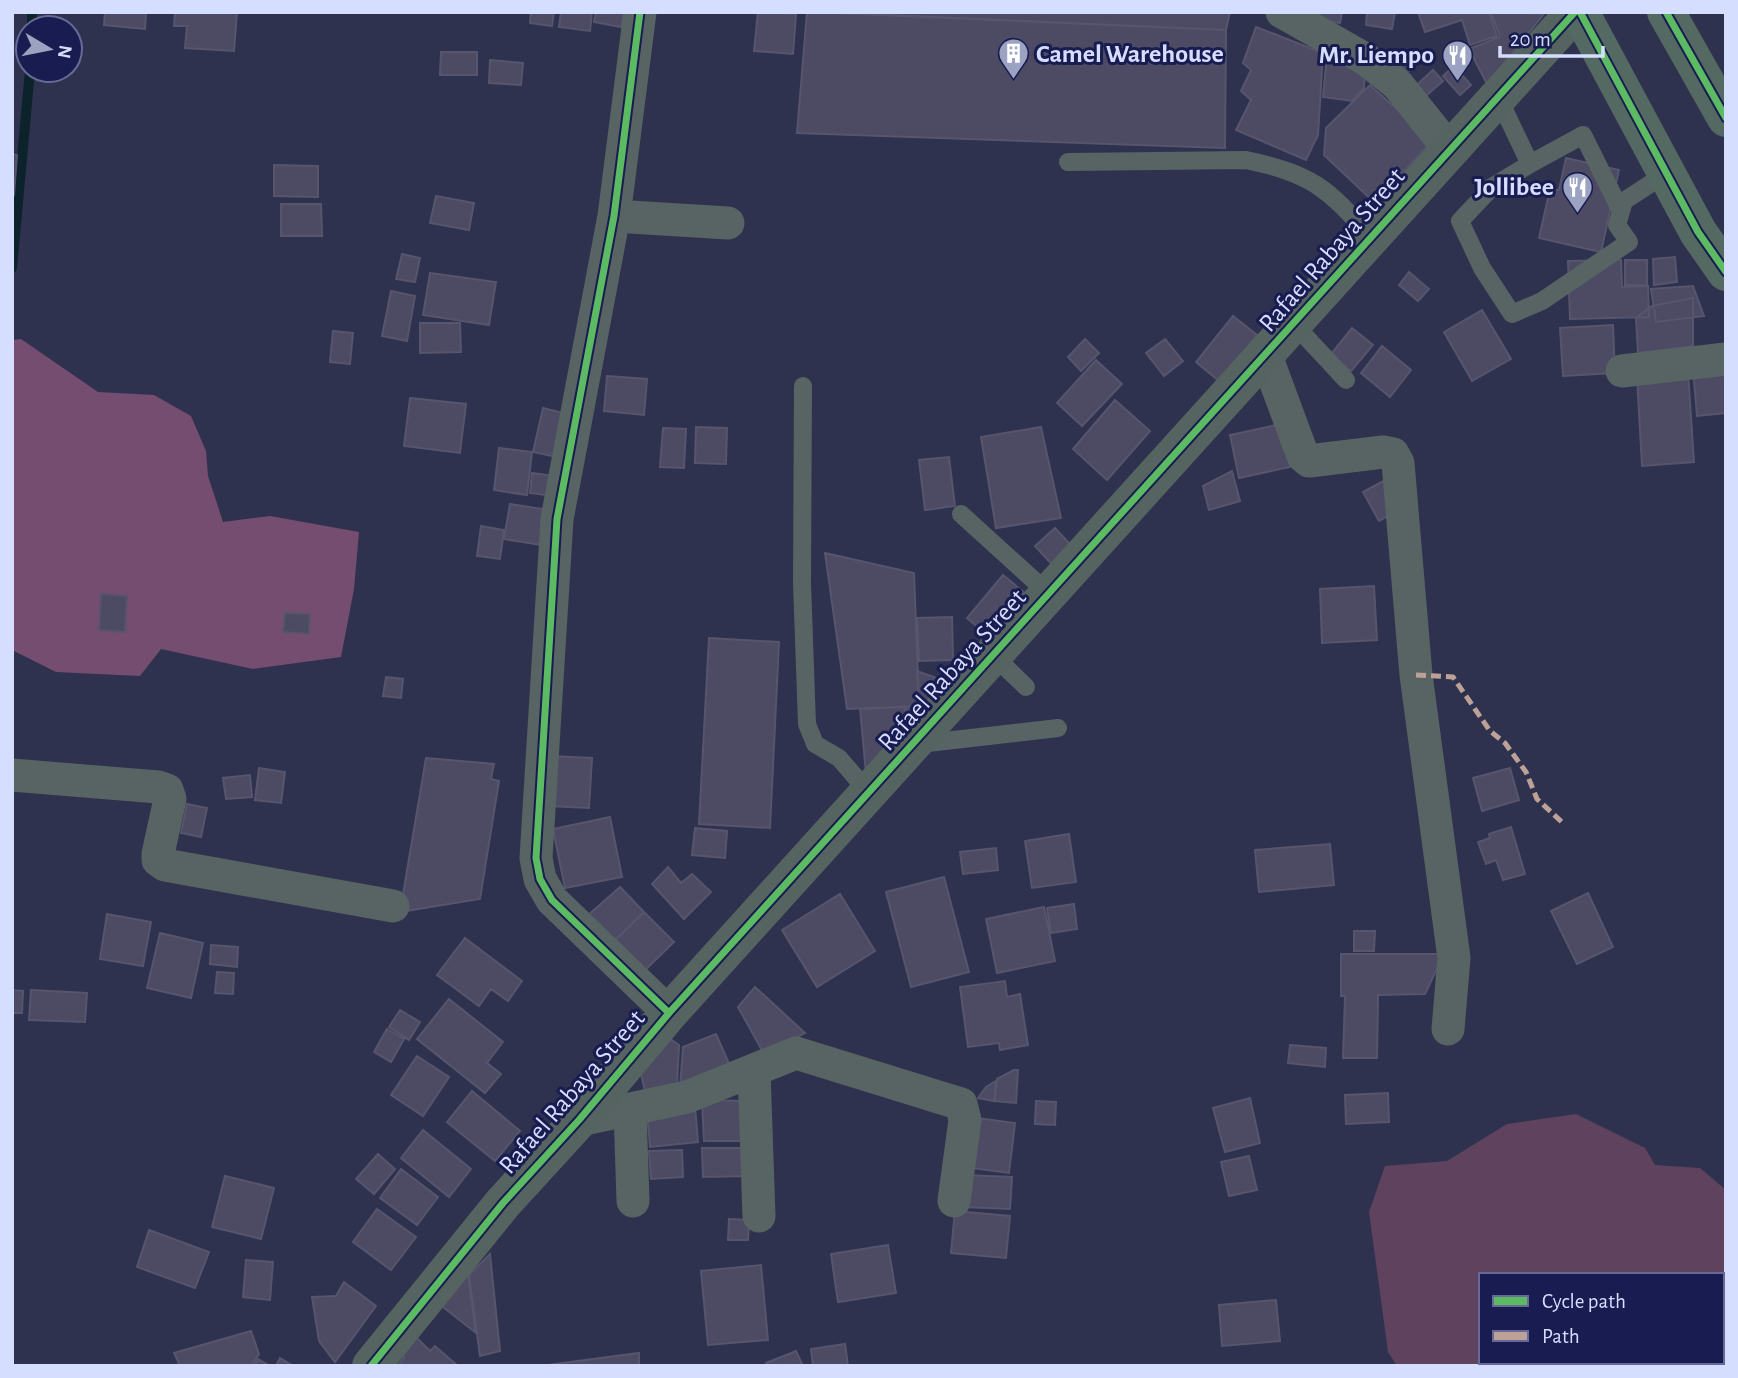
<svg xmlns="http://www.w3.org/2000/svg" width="1738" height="1378" viewBox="0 0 1738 1378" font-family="'Alegreya Sans',sans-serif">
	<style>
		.green { fill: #5f425d; fill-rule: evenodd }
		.forest { fill: #754d70 }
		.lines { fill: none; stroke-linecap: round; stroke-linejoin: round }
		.stream { stroke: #0c232b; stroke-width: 10 }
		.building { fill: #4c4b63; stroke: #56556d; stroke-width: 2 }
		.lane { stroke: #576463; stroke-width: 18 }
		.street { stroke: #576463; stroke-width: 33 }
		.secondary { stroke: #556461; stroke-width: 38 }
		.highway { stroke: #546962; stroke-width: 38 }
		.quiet { stroke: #bda197; stroke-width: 5; stroke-dasharray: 10 5; stroke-linecap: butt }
		.cycleway-casing { stroke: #191c50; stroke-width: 11 }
		.cycleway { stroke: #5cba63; stroke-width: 7 }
		.labels { text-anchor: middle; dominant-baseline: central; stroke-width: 6; stroke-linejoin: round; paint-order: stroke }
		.poi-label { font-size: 26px; font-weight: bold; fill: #d6deff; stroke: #191c50; text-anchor: end }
		.street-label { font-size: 26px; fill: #d6deff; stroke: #191c50 }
	</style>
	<rect width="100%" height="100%" fill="#2f324e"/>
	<path class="green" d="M1576,1114L1645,1148L1655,1165L1700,1168L1726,1190V1366H1397L1388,1352L1369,1212L1385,1166L1447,1161L1507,1124ZM1481,1275H1722V1362H1481Z"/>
	<path class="forest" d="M21,339L98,392L154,395L191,416L206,451L208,476L223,522L270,516L359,532L354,589L341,657L253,669L161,649L140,676L56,672L12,650V340Z"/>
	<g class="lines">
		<path class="stream" d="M32,28V12
			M12,268L30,70"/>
	</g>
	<path class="building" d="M105,12L146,13L145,29L104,25Z
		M175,12H237L234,51L185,48L187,26H174Z
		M531,12H554L552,26L530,23Z
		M561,12H592L590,31L559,27Z
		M596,12H624L621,27L594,22Z
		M758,12L796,14L793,54L754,51Z
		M807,12L1226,30L1225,148L797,133Z
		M823,12H1230L1226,30Z
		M1318,12H1342L1340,23L1317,19Z
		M1367,12H1395L1392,29L1366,25Z
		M1418,12H1489L1497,36L1470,45L1462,20L1425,32Z
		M1491,12L1544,14L1487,84L1469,49L1500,37Z
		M1256,27L1323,53L1318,135L1306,160L1236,130L1251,100L1241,91L1251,70L1243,63Z
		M441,52H477V75H440Z
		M1407,54L1413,69L1395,76L1389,62Z
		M1327,56L1366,60L1364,88L1352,101L1323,97Z
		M490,60L523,63L521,85L489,83Z
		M1454,66L1471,85L1460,95L1443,76Z
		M1433,70L1443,81L1418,103L1409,92Z
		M1370,85L1432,141L1375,203L1324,155L1326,128Z
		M12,154L17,155L14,195L12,194Z
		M1566,158L1619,170L1601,252L1539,238L1550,189L1559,190Z
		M274,165L318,166V197L274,196Z
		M436,196L474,203L469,230L430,223Z
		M281,204H321L322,236H281Z
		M402,254L420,258L415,282L396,279Z
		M1675,257L1677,282L1654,285L1653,259Z
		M1621,260L1622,287L1648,286L1649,317L1570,319L1568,261Z
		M1625,260H1647V285H1625Z
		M1409,272L1429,289L1418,301L1399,285Z
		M430,273L496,282L489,325L423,315Z
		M1693,286L1704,316L1656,322L1651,289Z
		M391,291L415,296L407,341L382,336Z
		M1693,298V346L1638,353L1636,318L1652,306Z
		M1482,310L1511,359L1472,381L1444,332Z
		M1233,316L1257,335L1219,381L1196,362Z
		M420,323H460L461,352L420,353Z
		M1613,325L1615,373L1563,376L1560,328Z
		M1352,328L1373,345L1351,371L1331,354Z
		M333,331L353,333L350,364L330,362Z
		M1085,339L1099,353L1081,371L1068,357Z
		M1165,339L1183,361L1164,376L1146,353Z
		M1382,346L1411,370L1390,397L1361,373Z
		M1096,360L1122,384L1082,426L1057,403Z
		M1726,366V413L1697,416L1693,369Z
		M1688,372L1694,462L1642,466L1637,376Z
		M607,376L647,379L644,415L604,411Z
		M410,398L466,404L460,453L404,446Z
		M1115,400L1150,431L1107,480L1073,449Z
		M543,408L567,414L557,457L533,452Z
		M1281,424L1290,467L1239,478L1230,435Z
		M696,427L727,428L726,464L695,463Z
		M1041,427L1061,518L996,528L981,437Z
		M663,428L686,429L684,468L660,467Z
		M499,448L532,452L527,495L494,490Z
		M949,457L955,506L925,510L919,460Z
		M1232,471L1240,501L1209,510L1203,486Z
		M532,473L555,476L552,496L530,493Z
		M1385,480L1401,509L1379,521L1363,492Z
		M510,504L549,510L542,545L504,539Z
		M481,526L504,530L500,559L477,556Z
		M1055,528L1079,554L1059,572L1035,546Z
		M825,553L914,573L919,706L847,709Z
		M1003,575L1031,598L995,641L967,618Z
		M1374,586L1377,640L1322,643L1320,589Z
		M101,594L127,596L125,632L99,630Z
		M285,613L310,614L309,634L283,632Z
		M952,617L953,660L919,661L917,618Z
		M709,638L779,642L770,828L699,824Z
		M917,671L942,680L943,696L916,726L905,707L919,706Z
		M386,677L403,679L401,698L383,696Z
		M905,707L908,732L866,773L860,709Z
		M551,756L592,758L589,808L548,806Z
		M426,758L494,764L491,779L499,781L480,899L400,912Z
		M259,768L285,772L281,803L255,800Z
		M1510,768L1519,800L1482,811L1473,778Z
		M250,775L252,797L226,799L223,778Z
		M187,804L207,808L201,837L181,833Z
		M610,817L622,877L565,888L553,829Z
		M1511,827L1525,874L1503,880L1496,860L1486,864L1478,842L1490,838L1489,834Z
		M695,828L727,831L725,858L692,855Z
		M1069,834L1076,882L1032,888L1025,841Z
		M1330,844L1334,885L1259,892L1255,850Z
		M996,848L998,870L963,874L960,852Z
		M668,867L681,883L692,874L711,892L684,919L652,884Z
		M944,877L969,972L911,987L886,892Z
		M620,887L644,912L612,943L586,917Z
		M1588,893L1613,947L1577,964L1551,911Z
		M840,894L875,951L817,987L782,930Z
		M1074,904L1077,929L1051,933L1047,908Z
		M1044,907L1055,961L997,973L986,919Z
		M644,912L674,942L642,973L612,943Z
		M107,914L151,922L143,966L100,959Z
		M1354,931H1375L1374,951H1354Z
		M160,933L203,943L191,998L147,988Z
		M465,938L522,981L508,1001L491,989L479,1006L437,975Z
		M211,945L238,947L237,967L210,964Z
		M1341,954H1444L1425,994L1378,995L1377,1058H1343L1345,996H1341Z
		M217,972L234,973L233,994L215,993Z
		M1005,981L1007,997L1020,994L1028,1045L1000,1050L999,1043L968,1047L960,987Z
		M755,987L805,1033L764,1054L738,1007Z
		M12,990L23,991L22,1013H12Z
		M31,990L87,993L85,1022L29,1020Z
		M449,999L503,1042L487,1063L501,1074L485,1093L417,1039Z
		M400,1010L420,1022L409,1040L389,1027Z
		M387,1029L404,1039L391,1062L374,1052Z
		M716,1034L731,1068L680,1087L683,1047Z
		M669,1038L679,1045L677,1085L645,1091L640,1070Z
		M1290,1045L1326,1048L1325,1067L1288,1063Z
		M417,1056L449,1077L423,1116L391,1095Z
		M1014,1070H1018L1016,1103L995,1101L997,1079Z
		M996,1081L994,1101L978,1098L986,1087Z
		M472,1091L520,1131L495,1161L447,1122Z
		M1388,1093L1389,1122L1346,1124L1345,1095Z
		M1250,1098L1260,1143L1225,1152L1213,1108Z
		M702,1100L744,1101L746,1141H704Z
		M1036,1101L1056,1102L1055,1125L1035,1124Z
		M695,1107L698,1142L650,1147L647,1112Z
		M977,1118L1015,1123L1009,1173L971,1168Z
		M423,1130L471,1169L449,1197L401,1158Z
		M702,1148H748L749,1176L703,1177Z
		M682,1150L683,1177L651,1179L649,1151Z
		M378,1154L395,1169L374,1194L356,1179Z
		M1249,1156L1257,1190L1229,1196L1221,1162Z
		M401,1169L438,1197L417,1225L380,1198Z
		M964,1175L1012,1177L1010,1209L963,1207Z
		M225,1176L274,1188L261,1239L212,1227Z
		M377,1209L416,1237L391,1270L353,1242Z
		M955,1211L1010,1216L1006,1258L951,1253Z
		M729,1219L749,1220L748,1240H728Z
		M149,1230L209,1252L195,1288L137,1267Z
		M888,1245L896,1293L838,1302L831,1254Z
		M490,1254L500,1351L480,1356L469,1275Z
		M246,1260L273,1262L270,1300L243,1297Z
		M761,1265L768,1340L708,1345L701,1271Z
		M468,1275L476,1333L439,1304Z
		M344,1282L376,1306L335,1362L319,1341L312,1297L336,1296Z
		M1276,1300L1280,1341L1222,1346L1219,1305Z
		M251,1331L259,1354L251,1366H180L174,1353Z
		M413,1334L430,1351L435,1346L458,1366H397L404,1358L397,1351Z
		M845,1344L848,1366H813L811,1349Z
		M796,1351L803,1366H768L766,1363Z
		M639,1353V1366H540Z
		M280,1358L293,1366H276Z
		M258,1359L270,1366H254Z"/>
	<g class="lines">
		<path class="lane" d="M1498,97L1530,164L1492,187L1460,221L1482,268L1512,314L1542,301L1629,242L1617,225L1624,201L1667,173
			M1068,162L1246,160C1312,174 1326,187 1370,236
			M1530,164L1583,135L1621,211
			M1294,324L1346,380
			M803,386L802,583L807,724L815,744L839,758L869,793
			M961,514L1049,594
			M993,655L1026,687
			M919,744L1058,728"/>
		<path class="street" d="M640,12L614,216L557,519L536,858L540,879L552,900L669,1013
			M1282,12L1367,60L1398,85L1449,149
			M614,216L728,223
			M1266,356L1303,456L1309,461L1383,452L1393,454L1398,463L1416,675L1454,958L1448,1029
			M1622,371L1726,359
			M12,775L158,787L167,790L170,799L158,854V860L165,865L393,906
			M754,1071L759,1216
			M630,1109L633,1201
			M579,1120L687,1097L796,1053L961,1104L965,1120L954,1201"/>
		<path class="secondary" d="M371,1366L503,1203L579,1120L669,1013L1575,12"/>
		<path class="highway" d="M1580,12L1698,232L1726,272
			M1666,12L1726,118"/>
		<path class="quiet" d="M1416,675L1453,677L1490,731L1505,743L1526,772L1537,799L1564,824"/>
		<defs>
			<path id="cycleway" d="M640,12L614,216L557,519L536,858L540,879L552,900L669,1013
				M1580,12L1698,232L1726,272
				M1666,12L1726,118
				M371,1366L503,1203L579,1120L669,1013L1575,12"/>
		</defs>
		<use href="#cycleway" class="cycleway-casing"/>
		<use href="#cycleway" class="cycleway"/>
	</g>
	<defs>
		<symbol id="building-pin" viewBox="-11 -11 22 30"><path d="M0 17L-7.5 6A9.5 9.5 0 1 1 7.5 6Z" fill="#9ca2c1" stroke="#191c50"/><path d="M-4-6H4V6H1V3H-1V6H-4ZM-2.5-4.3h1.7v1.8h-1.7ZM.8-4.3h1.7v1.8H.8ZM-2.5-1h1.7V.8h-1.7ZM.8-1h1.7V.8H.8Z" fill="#fff"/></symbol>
		<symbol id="restaurant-pin" viewBox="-11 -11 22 30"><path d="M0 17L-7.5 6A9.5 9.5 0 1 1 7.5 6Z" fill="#9ca2c1" stroke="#191c50"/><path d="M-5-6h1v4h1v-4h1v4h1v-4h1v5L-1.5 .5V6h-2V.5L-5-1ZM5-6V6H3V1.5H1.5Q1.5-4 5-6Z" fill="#fff"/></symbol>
	</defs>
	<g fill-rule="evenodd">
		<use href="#building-pin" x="996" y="36" width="35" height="47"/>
		<use href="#restaurant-pin" x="1440" y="38" width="35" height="47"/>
		<use href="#restaurant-pin" x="1560" y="170" width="35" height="47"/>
	</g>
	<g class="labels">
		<g class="poi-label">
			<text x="1036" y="54" text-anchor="start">Camel Warehouse</text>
			<text x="1434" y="55">Mr. Liempo</text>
			<text x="1554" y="187">Jollibee</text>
		</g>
		<g class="street-label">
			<text transform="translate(1332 250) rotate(-49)">Rafael Rabaya Street</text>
			<text transform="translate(952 670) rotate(-48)">Rafael Rabaya Street</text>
			<text transform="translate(572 1092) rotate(-49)">Rafael Rabaya Street</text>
		</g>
	</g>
	<rect width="1738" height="1378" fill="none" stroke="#d6deff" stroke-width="28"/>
	<rect x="1479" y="1273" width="245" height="91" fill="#191c50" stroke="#656a96" stroke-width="2"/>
	<rect x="1493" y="1296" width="35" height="10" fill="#5cba63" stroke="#656a96" stroke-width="2"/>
	<text x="1542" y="1308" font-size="21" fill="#d6deff">Cycle path</text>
	<rect x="1493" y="1331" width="35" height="10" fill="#bda197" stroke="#656a96" stroke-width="2"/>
	<text x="1542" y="1343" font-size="21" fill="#d6deff">Path</text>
	<g transform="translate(49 49) rotate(100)"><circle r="33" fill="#191c50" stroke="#656a96" stroke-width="2"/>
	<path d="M0-5L12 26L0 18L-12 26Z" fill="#9ca2c1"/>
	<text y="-10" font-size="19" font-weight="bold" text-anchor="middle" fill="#d6deff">N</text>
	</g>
	<path d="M1500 46v10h103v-10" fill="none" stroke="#d6deff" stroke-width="3.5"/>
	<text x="1510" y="46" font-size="21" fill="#d6deff" stroke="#191c50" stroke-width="5" paint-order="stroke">20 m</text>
</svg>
